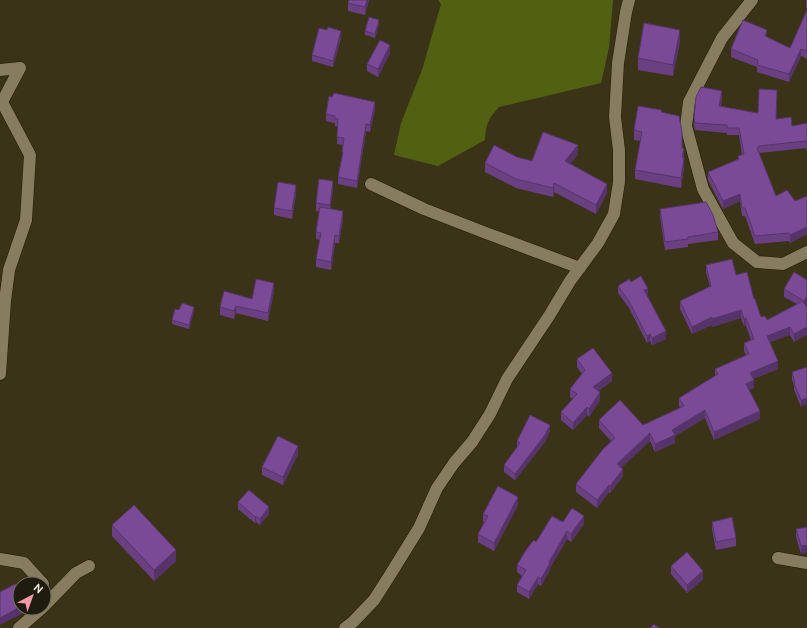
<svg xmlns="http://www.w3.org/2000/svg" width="807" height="628" viewBox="0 0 807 628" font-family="Ubuntu,sans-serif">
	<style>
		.forest { fill: #516111 }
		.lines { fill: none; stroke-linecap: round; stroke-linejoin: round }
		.street-casing { stroke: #221a01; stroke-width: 13 }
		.street { stroke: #867d60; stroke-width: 12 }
		.wall { fill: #6a4082 }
		.shaded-wall { fill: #56346a }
		.building { fill: #7b4a97; stroke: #56346a }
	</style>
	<rect width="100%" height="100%" fill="#3b3318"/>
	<path class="forest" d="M438,0H613L609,48L601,83L499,107C488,119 486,124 485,140L438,166L394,155L401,123L422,70L441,4Z"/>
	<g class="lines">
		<defs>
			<path id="street" d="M752,0L722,38L689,102L686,126L703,189L733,243L757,262L783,264L807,252
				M0,70L20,68
				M371,184L424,209L486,233L580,268
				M0,374L5,301L9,270L26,220L30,155L2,102L20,68
				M778,558L807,563
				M0,559L24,563L43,584
				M44,606L76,573L89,566
				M19,628L42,608
				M345,628L353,622L374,600L390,575L419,528L437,488L454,463L472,442L490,414L507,379L549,316L570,281L598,243L614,214L619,182V150L615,117L618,63L626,12L629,0"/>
		</defs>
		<use href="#street" class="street-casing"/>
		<use href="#street" class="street"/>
	</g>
	<path class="wall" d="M349,0H369L365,15L348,11V3Z
		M806,0H807V8H806Z
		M807,10V59L801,56L789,82L757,72V67L731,57V49L767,37L790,48Z
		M379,24L375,38L365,35V31Z
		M341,38L333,67L312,61V55Z
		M680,41L673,76L638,70V58Z
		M390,53L378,77L367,71V64Z
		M722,98L721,106L776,119L792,126L807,123V151L806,148L759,153L776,196L795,201L807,196V234L790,243L789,241L755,244L745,216H742L740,201L723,209L708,180V172L738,159V156L742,155L739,135H727V133L695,130L694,125V118Z
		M375,109L370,132L366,131L357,188L338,184V177L342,157L343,145L337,144L338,126H335V123L326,121V114Z
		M662,112L682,142V148L684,158V167L681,188L635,179V170L641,141L634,140V130Z
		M578,154L570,164L607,193L596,214L554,192L553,197L516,188L485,172V163L517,157L532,161Z
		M333,189L330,209L343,219L339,243H335L331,270L316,267V259L320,240L316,239V232L319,211H316V203Z
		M296,193L292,219L274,215V208Z
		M660,209L718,232V240L688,244V247L665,250L660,217Z
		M706,265L736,275L754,299L761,317L767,320L797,304L784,297V289L807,280V304L794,342L790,335L770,342L778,369L753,379L754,388L749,390L760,419L714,440L705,418L675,436V443L655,452L650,441L621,467L623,476L610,493L609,492L597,508L576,492V484L611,441L599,428V420L643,425L680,408L679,406V398L715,376V369L746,355L744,351V343L751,340L746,326H744L741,318L712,327V325L692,334L680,309V301L710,287L706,272Z
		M631,282L648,296L666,339L652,345L650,341L647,343L629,308L618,293V286Z
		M274,291L268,321L236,313L234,319L220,315V307L252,299Z
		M179,310L194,311L189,329L172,324V320Z
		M577,359L612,381L598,391L600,400L589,417L587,415L573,430L561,420V412L573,399L570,397V389L582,374L577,367Z
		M807,367L801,407L794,390V386L792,379V372Z
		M550,431L545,442L515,480L504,472V465L517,447V441Z
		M298,454L283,485L262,475V467Z
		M238,502L269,514L260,525L256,522L255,523L238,509Z
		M518,505L494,551L478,542V534L484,522L483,521V514Z
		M563,522L584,524L571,542L567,539L550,568V570L541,586L538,584L529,599L517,592V585L522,576L517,572V565L536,542Z
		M712,522L736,538V546L716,550L712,529Z
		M112,525L176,561L154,581L112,536Z
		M807,527V552L801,554L796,537V529Z
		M671,566L703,579L687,593L671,574Z"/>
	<path class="shaded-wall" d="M367,0H369L365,15V7Z
		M379,20V24L375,38V34Z
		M680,30V41L673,76V65Z
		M767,30V37L765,36Z
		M341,31V38L333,67V61Z
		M390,45V53L378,77V69Z
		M801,49V56L789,82V74Z
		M722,91V98L719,114V106Z
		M375,102V109L370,132V125Z
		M366,124V131L357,188V181Z
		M578,145V154L565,170V161Z
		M684,149V158L682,157Z
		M684,158V167L681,188V178Z
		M333,181V189L330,213V205Z
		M554,183V192L553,197V188Z
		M607,184V193L596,214V205Z
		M296,185V193L292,219V211Z
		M740,194V201L723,209V201Z
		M343,211V219L339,243V236Z
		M807,227V234L790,243V235Z
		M335,235V243L331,270V262Z
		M274,283V291L268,321V313Z
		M648,289V296L644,298V290Z
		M807,296V304L804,309V301Z
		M236,306V313L234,319V311Z
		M194,307V311L189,329V325Z
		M741,310V318L712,327V319Z
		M712,317V325L692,334V327Z
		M746,318V326H744V319Z
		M790,327V335L767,343V336Z
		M807,327V335L794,342V334Z
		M666,331V339L652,345V338Z
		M650,334V341L647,343V336Z
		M778,361V369L750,380V373Z
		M612,373V381L593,395V387Z
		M754,380V388L746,392V384Z
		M600,392V400L589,417V409Z
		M807,398V404L801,407V400Z
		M587,407V415L573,430V423Z
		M705,410V418L675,436V443L655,452V444L672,430Z
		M760,411V419L714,440V432Z
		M550,425V431L545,442L515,480V474Z
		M650,433V441L617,472V464Z
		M298,446V454L283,485V477Z
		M623,469V476L610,493V486Z
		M609,485V492L597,508V500Z
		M518,497V505L494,551V543Z
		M269,507V514L260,525V519Z
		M256,516V522L255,523V517Z
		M584,516V524L571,542V534Z
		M567,531V539L550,568V570L541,586V579L549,562Z
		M807,545V552L801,554V546Z
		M176,550V561L154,581V570Z
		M703,571V579L687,593V585Z
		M538,577V584L529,599V592Z
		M20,607V608H25V612L0,625V618Z"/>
	<path class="building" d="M349,0H367L365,7L348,3Z
		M807,10V51L801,49L789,74L757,65L758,60L731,49L743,20L767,30L765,36L790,48Z
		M369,17L379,20L375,34L365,31Z
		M644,23L680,30L673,65L638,58Z
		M328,27L341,31L333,61L312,55L319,28L327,30Z
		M380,40L390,45L378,69L367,64Z
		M701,87L722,91L719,106L758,113L759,89L777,90L776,119L791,117L792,126L807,123V144L806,141L759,146V147L757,148L776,196L787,190L795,201L807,196V227L790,235L789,233L755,236L745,208H742L740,194L723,201L708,172L739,159L738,156L744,154L739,128H727V125L695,123L694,118L696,97Z
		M334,93L375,102L370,125L366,124L357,181L338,177L343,152H342L344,138L337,137L338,119L335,118V116L326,114L329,96L332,97Z
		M638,106L662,110L661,112L679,116L682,132V148L684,149L682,157L684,158L681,178L635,170L642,132L634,130Z
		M543,132L578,145L565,161L607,184L596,205L554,183L553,188L516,179L485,163L494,145L517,157L532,161Z
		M319,179L333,181L330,205L316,203Z
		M278,182L296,185L292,211L274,208Z
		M706,202L713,215L718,232L688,237V239L665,242L660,209Z
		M320,207L343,211L339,236L335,235L331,262L316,259L321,233L316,232Z
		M732,259L736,275L747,272L754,299H755L761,317L765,316L767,320L803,301L807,308V327L794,334L790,327L767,336L778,361L750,373L754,380L746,384L760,411L714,432L705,410L672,430L675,435L655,444L650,433L617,464L623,469L610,486L609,485L597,500L576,484L603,449L615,438L599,420L620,400L643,425L684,406L679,398L718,374L715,369L749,354L744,343L754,339L746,318L744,319L741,310L712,319V317L692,327L680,301L711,286L706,265Z
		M794,272L807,280V296L804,301L784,289Z
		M641,276L648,289L644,290L666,331L652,338L650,334L647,336L629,301L618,286L629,279L631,282Z
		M256,279L274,283L268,313L236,306L234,311L220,307L224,291L252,299Z
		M182,303L194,307L189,325L172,320L175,309L179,310Z
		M593,348L612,373L593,387L600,392L589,409L587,407L573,423L561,412L577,394L570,389L585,370L577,359Z
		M807,367V398L801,400L794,384L795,383L792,372Z
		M530,415L550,425L545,435L515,474L504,465L520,443L517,441Z
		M278,436L298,446L283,477L262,467Z
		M498,486L518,497L494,543L478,534L488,516L483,514Z
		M249,490L269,507L260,519L256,516L255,517L238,502Z
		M134,505L176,550L154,570L112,525Z
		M572,508L584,516L571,534L567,531L549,562L550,563L541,579L538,577L529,592L517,585L526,570L517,565L526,550L534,540L536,542L552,516L563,522Z
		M732,517L736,538L716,542L712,522Z
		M807,527V545L801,546L796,529Z
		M687,552L703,571L687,585L671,566Z
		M15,584L20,594V607L0,618V592Z
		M654,624L659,628H650Z"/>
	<g transform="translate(32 596) rotate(41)"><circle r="19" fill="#1f1b0f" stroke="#726e60"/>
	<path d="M0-3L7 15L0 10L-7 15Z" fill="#f39aa7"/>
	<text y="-6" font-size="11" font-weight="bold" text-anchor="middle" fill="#efeada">N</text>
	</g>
</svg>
